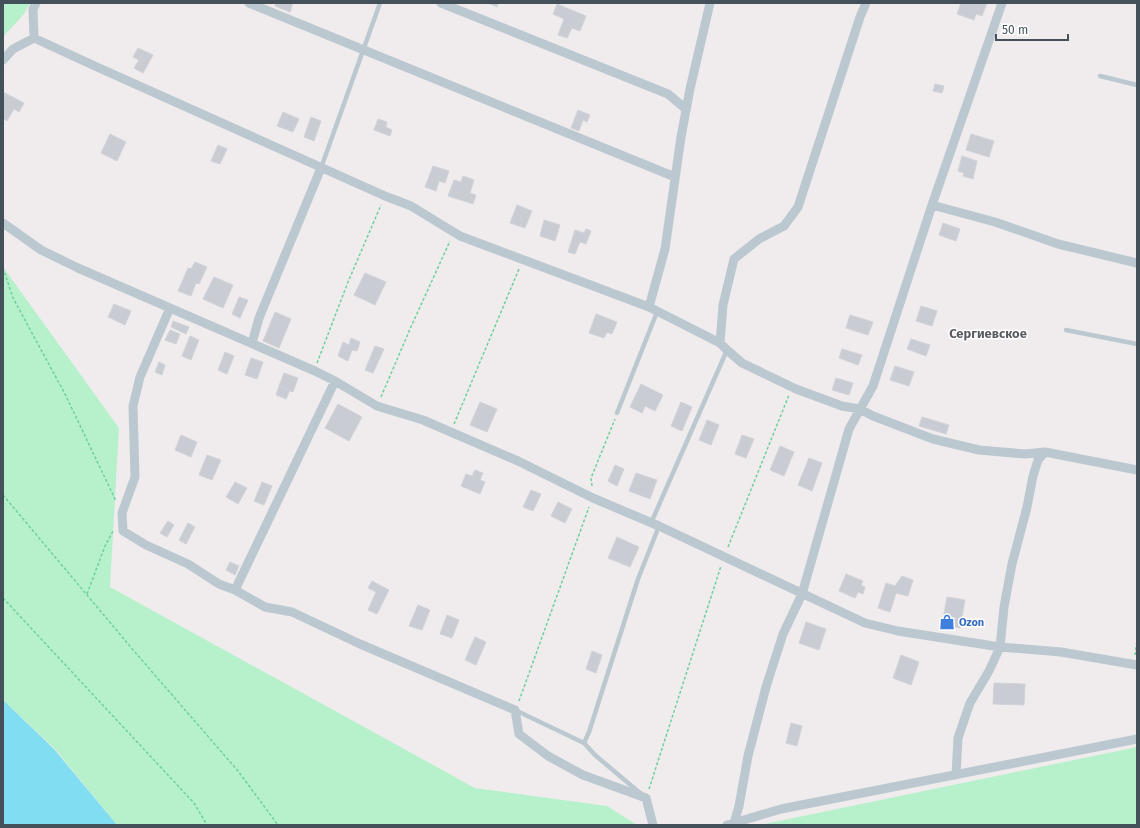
<svg xmlns="http://www.w3.org/2000/svg" width="1140" height="828" viewBox="0 0 1140 828" font-family="'Fira Sans',sans-serif">
	<style>
		.green { fill: #b7f1cc }
		.water { fill: #81ddf1 }
		.building { fill: #c9ccd2; stroke: #d0d3d9 }
		.lines { fill: none; stroke-linecap: round; stroke-linejoin: round }
		.path { stroke: #6dd19d; stroke-width: 1.5; stroke-dasharray: 3 2; stroke-linecap: butt }
		.lane { stroke: #bcc8d0; stroke-width: 4.5 }
		.street { stroke: #bcc8d0; stroke-width: 9 }
		.labels { text-anchor: middle; dominant-baseline: central; stroke-width: 3; stroke-linejoin: round; paint-order: stroke }
		.shop-label { font-size: 11px; font-weight: bold; fill: #366cbe; stroke: #fff; text-anchor: start }
		.quarter-label { font-size: 13px; font-weight: bold; fill: #595d62; stroke: #fff }
	</style>
	<rect width="100%" height="100%" fill="#f0eced"/>
	<path class="green" d="M3,3H30L24,14L3,37Z
		M3,267L119,428L110,587L475,788L607,806L637,825H117L55,749L3,700Z
		M1137,747V825H759Z"/>
	<path class="water" d="M3,700L54,749L117,825H3Z"/>
	<path class="building" d="M276,3H293L290,12L275,6Z
		M488,3H498L497,7Z
		M961,3H987L982,16L976,14L974,20L957,14Z
		M557,4L586,16L580,31L572,28L567,38L558,35L564,19L553,14Z
		M138,48L153,55L143,73L134,68L139,60L133,57Z
		M935,84L944,86L942,93L933,91Z
		M3,92L24,103L19,112L14,109L7,121L3,118Z
		M578,110L590,115L587,122L583,120L579,131L571,128Z
		M283,112L299,119L293,132L277,126Z
		M311,117L321,121L314,141L304,137Z
		M378,119L387,122L386,127L392,130L390,136L374,130Z
		M110,134L126,142L117,161L101,153Z
		M971,134L994,141L989,157L966,150Z
		M218,145L227,149L220,164L211,161Z
		M962,156L977,161L973,179L963,176L964,173L958,171Z
		M433,166L449,171L445,183L439,181L436,191L425,187Z
		M463,176L474,180L470,193L476,195L473,204L448,196L454,180L461,182Z
		M517,205L532,211L525,228L510,223Z
		M544,220L560,225L555,241L540,236Z
		M943,223L960,229L956,241L939,235Z
		M586,229L591,231L586,244L580,242L575,254L568,252L575,230L584,233Z
		M195,262L207,267L199,284L196,283L191,296L178,291L188,268L191,269Z
		M365,273L386,282L375,305L354,295Z
		M214,277L233,285L223,308L203,299Z
		M239,297L248,300L240,318L232,314Z
		M114,304L131,311L125,325L108,317Z
		M921,306L937,311L932,326L916,321Z
		M275,312L291,319L279,348L263,341Z
		M596,314L617,322L612,334L607,332L604,338L589,333Z
		M850,315L873,322L868,335L846,328Z
		M173,321L189,327L186,334L171,327Z
		M170,330L180,334L176,344L165,340Z
		M190,336L199,340L191,360L182,356Z
		M351,338L360,342L357,351L352,350L348,361L338,356L343,342L349,345Z
		M911,339L930,345L926,356L907,349Z
		M375,346L384,349L373,373L365,370Z
		M842,349L862,355L858,365L839,358Z
		M225,352L234,356L227,374L218,370Z
		M251,358L263,362L257,379L245,375Z
		M159,362L165,365L162,375L155,372Z
		M895,366L914,372L909,386L890,380Z
		M284,373L298,378L293,392L279,386Z
		M836,378L853,383L849,395L832,390Z
		M641,384L663,395L655,411L645,406L642,413L630,407Z
		M279,386L290,390L286,399L276,395Z
		M480,402L497,409L487,432L470,425Z
		M681,402L692,407L682,431L671,426Z
		M338,404L362,417L349,441L325,428Z
		M922,417L949,425L946,434L919,426Z
		M707,420L719,425L711,445L699,440Z
		M181,435L197,442L191,457L175,450Z
		M742,435L754,439L746,458L735,454Z
		M780,446L794,452L784,476L770,470Z
		M207,455L221,460L212,480L199,475Z
		M809,458L822,463L812,491L798,485Z
		M615,465L624,469L617,486L608,481Z
		M475,470L483,473L480,480L485,482L480,494L461,486L466,474L472,476Z
		M636,473L657,480L650,499L629,491Z
		M235,482L247,488L238,504L226,497Z
		M262,482L272,486L264,505L254,501Z
		M531,490L541,494L533,511L523,507Z
		M558,502L572,509L565,523L551,516Z
		M168,521L174,525L167,537L160,533Z
		M188,523L195,527L186,544L179,540Z
		M617,537L639,547L630,567L608,558Z
		M230,562L239,566L235,575L226,570Z
		M846,574L863,581L861,585L865,587L863,594L858,592L855,598L839,591Z
		M902,576L913,580L908,596L896,593L890,612L878,608L886,583L895,586Z
		M372,581L389,590L377,614L368,610L376,592L368,588Z
		M947,597L965,600L960,628L942,625Z
		M418,605L430,610L422,630L409,626Z
		M447,615L459,620L452,638L440,634Z
		M806,622L826,629L819,650L799,643Z
		M475,637L486,642L476,665L465,660Z
		M592,651L602,655L596,673L586,669Z
		M901,655L919,662L911,685L893,678Z
		M994,683L1025,684L1024,705L993,704Z
		M791,723L802,726L797,746L786,743Z"/>
	<g class="lines">
		<path class="path" d="M3,268L13,298L65,394L116,501
			M317,363L348,282L381,205
			M381,397L410,329L450,241
			M454,424L519,269
			M592,486L591,478L615,419
			M3,495L134,651L238,771L278,825
			M728,547L789,395
			M87,594L105,546L113,531
			M3,598L194,803L207,825
			M1135,655L1137,641
			M519,701L589,507
			M649,789L721,566"/>
		<path class="lane" d="M1100,76L1137,85
			M321,168L380,3
			M1066,330L1137,344
			M617,413L657,312
			M651,523L727,350
			M515,710L584,743L595,755L640,793
			M584,743L589,732L638,579L659,526"/>
		<path class="street" d="M249,3L675,177
			M441,3L668,94L686,109
			M34,38L33,9L36,3
			M3,60L13,49L34,38L97,67L385,196L411,206L460,236L649,307L720,343L727,350L742,363L796,389L842,406L860,409L873,416L933,439L979,450L1025,454L1045,452L1137,470
			M932,205L995,222L1058,244L1137,263
			M3,223L41,250L78,268L315,371L335,381L377,406L423,420L518,461L593,498L659,526L865,623L898,631L1000,647L1061,652L1137,665
			M649,307L665,249L681,137L690,89L710,3
			M170,308L140,377L133,406L135,477L122,513L123,531L146,545L188,564L219,584L235,590L265,607L292,612L360,644L515,710L519,734L548,756L583,775L646,798L653,825
			M252,343L259,318L321,168
			M720,343L723,305L734,259L759,239L784,226L798,207L860,17L866,3
			M235,590L335,381
			M956,775L958,738L970,703L989,671L1000,647L1004,607L1012,564L1027,507L1033,476L1038,460L1045,452
			M734,823L739,806L748,756L766,687L783,634L802,594L849,429L873,386L932,205L1002,3
			M727,825L781,809L1137,739"/>
	</g>
	<defs>
		<symbol id="shop-bare" viewBox="-9 -9 18 18"><path d="M-5-2.5h2.3a2.7 3.5 0 0 1 5.4 0H5L5.5 6h-11ZM-1.5-2.5h3a1.5 2.3 0 0 0-3 0Z" fill="#3f7fe0" stroke="#fff" stroke-width="2.5" paint-order="stroke"/></symbol>
	</defs>
	<g fill-rule="evenodd">
		<use href="#shop-bare" x="936" y="611" width="22" height="22"/>
	</g>
	<g class="labels">
		<g class="shop-label">
			<text x="959" y="622">Ozon</text>
		</g>
		<g class="quarter-label">
			<text x="988" y="333">Сергиевское</text>
		</g>
	</g>
	<rect width="1140" height="828" fill="none" stroke="#44515b" stroke-width="8"/>
	<path d="M996 34v6h72v-6" fill="none" stroke="#44515b" stroke-width="2"/>
	<text x="1002" y="34" font-size="12" fill="#44515b" stroke="#ffffff" stroke-width="3" paint-order="stroke">50 m</text>
</svg>
